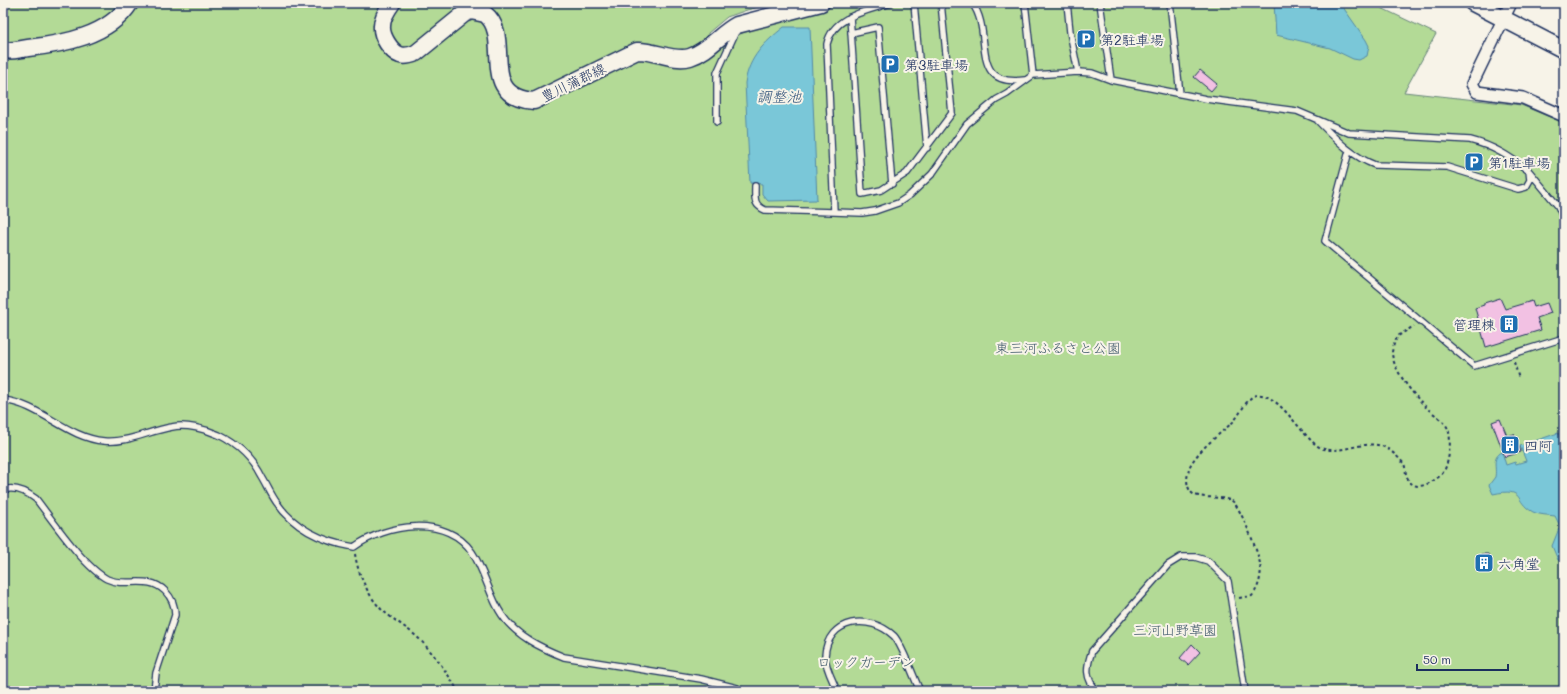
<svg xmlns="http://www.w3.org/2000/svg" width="1567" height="694" viewBox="0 0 1567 694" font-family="Mali,'Klee One',sans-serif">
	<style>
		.green { fill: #b3da96; stroke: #67847a }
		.water { fill: #7ac7d8; stroke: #548aa7 }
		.building { fill: #f2c1e3; stroke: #1b2f5e }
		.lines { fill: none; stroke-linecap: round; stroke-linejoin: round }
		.lane-casing { stroke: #1b2f5e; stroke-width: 8 }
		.street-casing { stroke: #1b2f5e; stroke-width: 14 }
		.secondary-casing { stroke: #1b2f5e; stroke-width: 19 }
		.path { stroke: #1b2f5e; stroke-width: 2; stroke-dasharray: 3 3; stroke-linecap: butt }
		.lane { stroke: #f7f3e8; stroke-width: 5.5 }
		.street { stroke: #f7f3e8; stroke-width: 11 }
		.secondary { stroke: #f7f3e8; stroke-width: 16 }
		.labels { text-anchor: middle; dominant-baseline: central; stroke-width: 4; stroke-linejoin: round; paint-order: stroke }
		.poi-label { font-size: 14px; fill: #1b2f5e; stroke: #f7f3e8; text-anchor: start }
		.street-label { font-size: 14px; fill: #1b2f5e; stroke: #f7f3e8 }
		.park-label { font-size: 14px; fill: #415a6c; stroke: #f7f3e8 }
		.water-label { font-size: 15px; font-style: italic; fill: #33557c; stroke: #f7f3e8 }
	</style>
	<rect width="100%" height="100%" fill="#f7f3e8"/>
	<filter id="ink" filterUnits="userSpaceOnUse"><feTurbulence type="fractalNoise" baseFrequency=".025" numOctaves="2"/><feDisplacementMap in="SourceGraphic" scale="8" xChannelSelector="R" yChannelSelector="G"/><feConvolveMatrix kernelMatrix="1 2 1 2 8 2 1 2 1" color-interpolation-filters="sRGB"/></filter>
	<g filter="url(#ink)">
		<path class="green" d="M3,3H775L747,10L727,17L708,33L707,56L724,42L748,30L845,3H1371L1436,34L1404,92L1521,105L1564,123V691H3Z"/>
		<path class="water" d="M1274,3H1340L1366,40L1369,46L1367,56L1359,60L1353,59L1330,48L1276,35Z
			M784,27H810L817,200L768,201L762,194V184L750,183L745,83C749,57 764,43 784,27Z
			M1558,433L1564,443V563L1558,560L1552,546L1560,526L1555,516C1549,515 1539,515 1533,512C1513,501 1526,487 1493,494L1489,485L1495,477C1497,467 1491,458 1502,452L1506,465L1515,462L1516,464L1526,461L1520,446Z"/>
		<path class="building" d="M1200,70L1217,84L1211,91L1194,77Z
			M1500,298L1505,309L1532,301L1534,307L1547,303L1551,313L1537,318L1541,330L1486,347L1475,308L1484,305V303Z
			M1500,419L1507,436L1514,434L1521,452L1505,457L1492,422Z
			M1481,554H1488L1492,560L1488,566H1481L1477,560Z
			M1192,644L1200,652L1188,665L1180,658Z"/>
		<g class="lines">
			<defs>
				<path id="lane" d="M891,3C867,11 833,16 827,44L834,212L862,213L875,211L898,203L910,195L932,174L967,124L996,100L1007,94L1033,75L1078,72L1092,73L1111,80L1206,99L1297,111L1349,133L1470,140C1494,146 1510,157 1529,171L1530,180L1526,187L1518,189L1447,167L1375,165C1351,156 1335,138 1317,120
					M914,3L927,148
					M972,3C995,33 967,88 1025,80
					M1025,3L1033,75
					M1067,3L1070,32L1078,72
					M1100,3L1111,80
					M1170,3L1180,94
					M850,17L862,194L881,190L907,173L952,113L941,3
					M851,33L878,27L892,184
					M717,122V73L737,29
					M1349,151L1325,241L1474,366L1564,338
					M1529,171L1558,206L1564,219
					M755,186C755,198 753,205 765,210L834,212
					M3,400C40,404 67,438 104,441C128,443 148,431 172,427C186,424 206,429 219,435C237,444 253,459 262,477C267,485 271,495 277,503C295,529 324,542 354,547C386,524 446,514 472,552C485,571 489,596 502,615C516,636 541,648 564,657L701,679L737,688L742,691
					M3,490C15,486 27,492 36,499C53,521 84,567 107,579C126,588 148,574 165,591C172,598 175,605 175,615L156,673L154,691
					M837,691C833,681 825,667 825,656C827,618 870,613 894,636C901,643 915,680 920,691
					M1097,691C1085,678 1086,667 1092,651L1168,565L1181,557H1195L1208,561L1228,581L1245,691"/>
				<path id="street" d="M1511,3L1472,84L1477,92L1523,98L1564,116"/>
				<path id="secondary" d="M392,3C387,10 382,18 382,26C381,36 391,52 400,55C405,57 411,55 416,53L464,14L471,11L485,14C514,36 476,97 534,101L637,51C654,50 674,62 690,57C709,51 721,33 737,25L821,3
					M1473,3L1564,50
					M3,50C11,52 20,49 28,48C63,44 109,36 130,3"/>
			</defs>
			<use href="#lane" class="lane-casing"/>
			<use href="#street" class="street-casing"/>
			<use href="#secondary" class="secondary-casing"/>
			<path class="path" d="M1514,362L1519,379
				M355,554C358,574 367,594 381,609C394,621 412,630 424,644C437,658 448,674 458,691
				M1239,598L1252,596C1259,587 1262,575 1260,564C1259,554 1240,506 1232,501C1221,495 1197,500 1191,492C1185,485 1187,474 1190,466C1198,450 1221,433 1234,421C1240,414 1245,402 1252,397C1274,383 1303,440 1321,448C1341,456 1367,437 1386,448C1392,451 1400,459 1404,464C1406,468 1405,473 1407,477C1412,489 1422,487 1431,482C1436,479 1441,476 1444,471C1449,462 1452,439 1448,429C1445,421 1435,415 1429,410C1416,398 1392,370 1392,352C1393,346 1395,341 1398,336L1414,326"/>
			<use href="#lane" class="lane"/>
			<use href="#street" class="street"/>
			<use href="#secondary" class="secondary"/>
		</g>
	</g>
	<defs>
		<symbol id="parking-square" viewBox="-11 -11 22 22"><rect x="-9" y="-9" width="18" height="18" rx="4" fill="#1f6fb2" stroke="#f7f3e8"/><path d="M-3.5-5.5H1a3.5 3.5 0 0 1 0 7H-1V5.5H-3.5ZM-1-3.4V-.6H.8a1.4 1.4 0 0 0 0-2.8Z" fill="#fff"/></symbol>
		<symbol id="building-square" viewBox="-11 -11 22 22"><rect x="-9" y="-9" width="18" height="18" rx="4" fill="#1f6fb2" stroke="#f7f3e8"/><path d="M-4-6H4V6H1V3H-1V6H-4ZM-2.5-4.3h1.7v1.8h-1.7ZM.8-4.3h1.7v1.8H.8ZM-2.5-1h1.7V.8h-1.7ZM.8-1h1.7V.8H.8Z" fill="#fff"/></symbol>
	</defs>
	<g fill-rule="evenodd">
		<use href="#parking-square" x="1075" y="28" width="22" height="22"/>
		<use href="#parking-square" x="879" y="53" width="22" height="22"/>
		<use href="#parking-square" x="1463" y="151" width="22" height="22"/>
		<use href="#building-square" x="1498" y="313" width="22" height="22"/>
		<use href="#building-square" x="1499" y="434" width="22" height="22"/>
		<use href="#building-square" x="1473" y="552" width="22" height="22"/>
	</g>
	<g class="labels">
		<g class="poi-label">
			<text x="1100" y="39">第2駐車場</text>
			<text x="904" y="64">第3駐車場</text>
			<text x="1488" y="162">第1駐車場</text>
			<text x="1495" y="324" text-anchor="end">管理棟</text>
			<text x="1524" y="445">四阿</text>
			<text x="1498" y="563">六角堂</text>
		</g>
		<g class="street-label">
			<text transform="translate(573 82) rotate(-26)">豊川蒲郡線</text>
		</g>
		<g class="park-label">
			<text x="1058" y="347">東三河ふるさと公園</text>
			<text x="1175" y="629">三河山野草園</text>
			<text x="866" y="661">ロックガーデン</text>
		</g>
		<g class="water-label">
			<text x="779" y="96">調整池</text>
		</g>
	</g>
	<rect width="1567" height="694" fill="none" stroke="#f7f3e8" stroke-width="16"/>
	<rect x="8" y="8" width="1551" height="678" fill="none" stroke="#1b2f5e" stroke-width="1.5" filter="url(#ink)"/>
	<path d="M1417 664v6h91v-6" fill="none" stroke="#1b2f5e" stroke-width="2"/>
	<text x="1423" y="664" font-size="12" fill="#1b2f5e" stroke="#f7f3e8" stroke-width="3" paint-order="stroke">50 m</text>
</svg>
